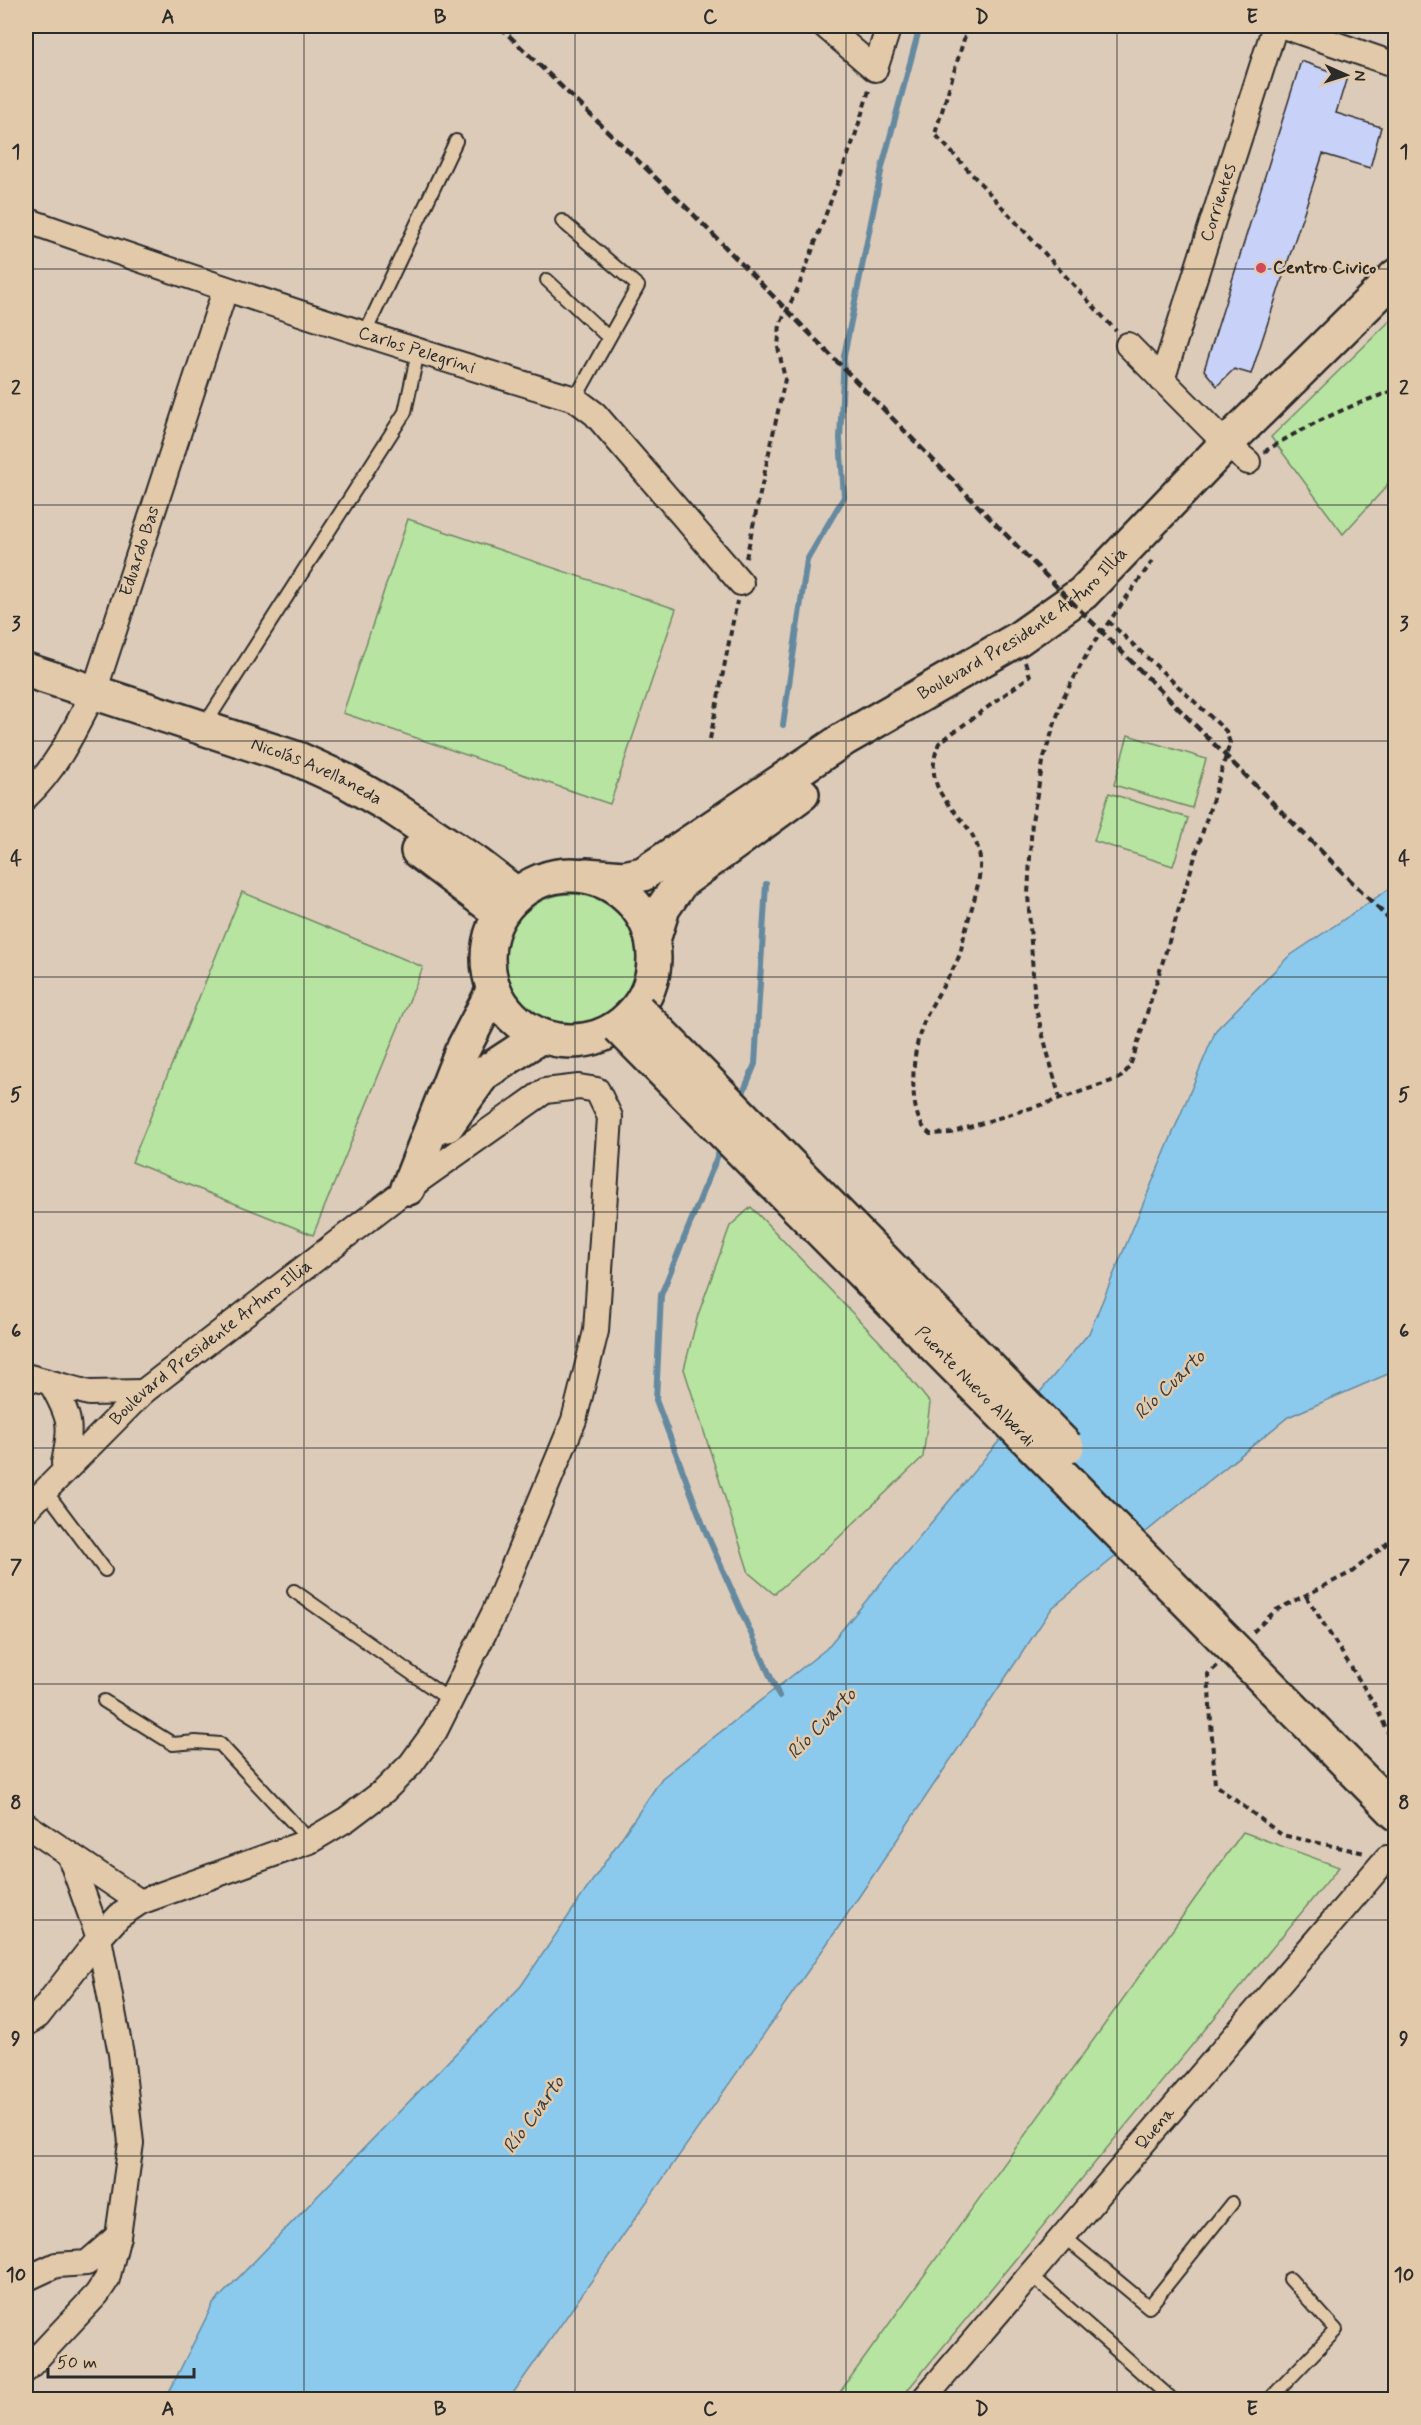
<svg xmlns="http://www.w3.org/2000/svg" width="1421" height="2425" viewBox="0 0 1421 2425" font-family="Mynerve,sans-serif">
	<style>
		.green { fill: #b7e4a1; stroke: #718866; stroke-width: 1.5 }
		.water { fill: #8ccaed; stroke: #658a9f; stroke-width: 1.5 }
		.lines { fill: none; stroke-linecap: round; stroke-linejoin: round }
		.stream { stroke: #658a9f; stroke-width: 6 }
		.building { fill: #c8d2f9; stroke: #2b2b2b; stroke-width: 1.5 }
		.lane-casing { stroke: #2b2b2b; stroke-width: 16 }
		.street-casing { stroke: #2b2b2b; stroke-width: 28 }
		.secondary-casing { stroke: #2b2b2b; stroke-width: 38 }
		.path { stroke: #2b2b2b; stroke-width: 4; stroke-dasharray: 6 4.5; stroke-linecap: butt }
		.lane { stroke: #e2c9aa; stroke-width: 12 }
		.street { stroke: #e2c9aa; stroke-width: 24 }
		.secondary { stroke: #e2c9aa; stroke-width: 33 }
		.rail { stroke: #2b2b2b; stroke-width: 4.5; stroke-dasharray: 9 4.5; stroke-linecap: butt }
		.secondary-bridge-casing { stroke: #2b2b2b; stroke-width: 38; stroke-linecap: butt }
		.secondary-bridge { stroke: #e2c9aa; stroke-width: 33 }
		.grid { fill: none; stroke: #2b2b2b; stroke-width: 1.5; stroke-opacity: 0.55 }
		.poi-dot { fill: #d1495b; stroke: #e2c9aa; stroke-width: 2 }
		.labels { text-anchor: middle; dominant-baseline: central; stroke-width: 5; stroke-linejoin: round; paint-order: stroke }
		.street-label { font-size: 18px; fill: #2b2b2b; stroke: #e2c9aa }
		.poi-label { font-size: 18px; font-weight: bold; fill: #2b2b2b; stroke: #e2c9aa; text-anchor: start }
		.water-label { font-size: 20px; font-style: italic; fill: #353b3e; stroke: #e2c9aa }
		.neatline { fill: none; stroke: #2b2b2b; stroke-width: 2 }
		.grid-label { font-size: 20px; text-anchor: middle; font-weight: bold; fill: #2b2b2b }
	</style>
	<rect width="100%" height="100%" fill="#ddcbba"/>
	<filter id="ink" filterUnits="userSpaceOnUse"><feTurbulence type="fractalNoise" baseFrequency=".0167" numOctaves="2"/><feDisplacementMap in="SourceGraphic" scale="12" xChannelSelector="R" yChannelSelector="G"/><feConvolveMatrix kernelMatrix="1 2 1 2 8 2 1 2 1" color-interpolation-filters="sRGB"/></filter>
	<g filter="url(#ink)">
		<path class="green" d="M1395,316V468L1386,487L1343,534L1271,437Z
			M408,519L676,609L610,804L343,713Z
			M1128,735L1206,759L1192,808L1114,785Z
			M1109,793L1188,818L1173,866L1094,841Z
			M242,892L423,967L313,1235L132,1162Z
			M505 960a66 66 0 1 1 132 0a66 66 0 1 1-132 0Z
			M751,1207L882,1344L930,1403L923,1457L835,1541L774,1594L749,1573L684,1369L698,1315L730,1226Z
			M1243,1832L1339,1867L900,2399H835Z"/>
		<path class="water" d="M1395,885V1371L1288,1417L1052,1608L840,1925L509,2399L165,2400L213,2304L521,1986L662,1778L826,1649L1089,1333L1216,1030L1288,957Z"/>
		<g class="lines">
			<path class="stream" d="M783,725L807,560L844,497L840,439L844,356L882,167L920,26
				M740,1100L755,1064L766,884
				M722,1145L661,1295L656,1400L705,1530L779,1696"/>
		</g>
		<path class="building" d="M1301,61L1347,77L1336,113L1381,127L1370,168L1323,154L1251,374L1234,369L1217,386L1204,370Z"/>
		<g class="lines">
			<defs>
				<path id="lane" d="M562,221L638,286L575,399
					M547,280L609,338
					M364,335L456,141
					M204,726L405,412L418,352
					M45,1490L105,1570
					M294,1591L451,1701
					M104,1701L173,1744L196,1742L220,1744L310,1841
					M1063,2236L1149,2307L1232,2203
					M1030,2274L1173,2400
					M1269,2400L1336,2330L1290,2279"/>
				<g id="street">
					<path d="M825,26L875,69L889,26"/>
					<path d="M1283,26L1396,65"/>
					<path id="s1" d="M26,220C208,284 390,344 575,399L595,414L741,583"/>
					<path d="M1128,345L1226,444L1248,462"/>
					<path id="s2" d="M1162,380L1275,26"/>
					<path id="s3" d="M26,797C57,768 75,729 94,692L225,290"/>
					<path d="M26,1376L89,1393L143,1392"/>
					<path d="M52,1385C71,1419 72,1425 64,1463"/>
					<path id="s4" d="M26,1510L143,1392L408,1188L545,1091L579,1087L597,1090L610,1117L596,1331L574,1420L494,1613L435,1731L411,1764L384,1791L347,1819L310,1841L140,1902L119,1916L99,1938L121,2054L131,2143L118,2236L107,2279L97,2294L26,2370"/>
					<path d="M26,1825L69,1854L99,1938L38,2016L26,2024"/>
					<path d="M69,1854L140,1902"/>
					<path d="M26,2279L56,2265L87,2263L118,2236"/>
					<path id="s5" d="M923,2400L1387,1858"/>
				</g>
				<g id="secondary">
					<path id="s6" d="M26,670L298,759L346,781L393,808L477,864L516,894"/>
					<path d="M418,851L500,913"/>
					<circle cx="571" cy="958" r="83"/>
					<path id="s7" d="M586,875L624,878L643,874L844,739L1018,639L1083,593L1226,444L1396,276"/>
					<path d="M653,940L663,908L681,882L802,794"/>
					<path d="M447,1125L483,1074L541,1036"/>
					<path d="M408,1188L461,1053L494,989"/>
					<path d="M1331,1747L1396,1813"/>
				</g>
			</defs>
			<use href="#lane" class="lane-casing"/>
			<use href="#street" class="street-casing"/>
			<use href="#secondary" class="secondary-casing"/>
			<path class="path" d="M968,26L935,134L1116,331
				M1264,452C1305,426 1349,405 1396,390
				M746,558L785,379L778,347L780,324L799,286L855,136L870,87
				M1025,662L1030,676L939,743C917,799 970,811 979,852C984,876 971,908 965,932C963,939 962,947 960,954C950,979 931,1001 922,1027C914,1050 912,1074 914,1098C916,1113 919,1125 930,1134L950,1133L1060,1099L1120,1078L1129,1068L1134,1055L1230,743L1226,731L1109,622
				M710,739L737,601
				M1060,1099L1035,1006L1028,894L1032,821L1044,757L1063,698L1091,647L1154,559
				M1306,1596L1375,1705L1396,1749
				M1253,1632L1276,1610L1352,1572L1396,1536
				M1217,1666L1208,1674L1215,1785L1282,1835L1365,1853"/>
			<use href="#lane" class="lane"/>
			<use href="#street" class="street"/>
			<use href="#secondary" class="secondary"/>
			<path class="rail" d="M499,26L691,212L1059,589L1396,926"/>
			<defs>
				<g id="secondary-bridge">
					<path d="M638,1010L1067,1447"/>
					<path id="s8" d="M619,1027L1331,1747"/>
				</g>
			</defs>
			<use href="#secondary-bridge" class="secondary-bridge-casing"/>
			<use href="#secondary-bridge" class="secondary-bridge"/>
		</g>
	</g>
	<path class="grid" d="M304,26V2400M575,26V2400M846,26V2400M1117,26V2400M26,269H1396M26,505H1396M26,741H1396M26,977H1396M26,1212H1396M26,1448H1396M26,1684H1396M26,1920H1396M26,2156H1396"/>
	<circle class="poi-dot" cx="1261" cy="268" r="6"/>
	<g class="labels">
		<g class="street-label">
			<text stroke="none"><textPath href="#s2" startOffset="186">Corrientes</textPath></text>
			<text stroke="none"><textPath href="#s1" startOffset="412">Carlos Pelegrini</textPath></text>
			<text stroke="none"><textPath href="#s3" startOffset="274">Eduardo Bas</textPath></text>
			<text stroke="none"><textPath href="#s7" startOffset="513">Boulevard Presidente Arturo Illia</textPath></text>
			<text stroke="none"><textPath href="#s6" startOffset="308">Nicolás Avellaneda</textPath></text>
			<text stroke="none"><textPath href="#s4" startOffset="250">Boulevard Presidente Arturo Illia</textPath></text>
			<text stroke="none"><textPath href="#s8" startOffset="506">Puente Nuevo Alberdi</textPath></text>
			<text stroke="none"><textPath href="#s5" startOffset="357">Quena</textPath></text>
		</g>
		<g class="poi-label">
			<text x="1273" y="268">Centro Civico</text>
		</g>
		<g class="water-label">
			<text transform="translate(1170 1385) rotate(-44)">Río Cuarto</text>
			<text transform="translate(822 1724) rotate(-46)">Río Cuarto</text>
			<text transform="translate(534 2115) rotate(-54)">Río Cuarto</text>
		</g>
	</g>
	<rect width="1421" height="2425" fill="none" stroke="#e2c9aa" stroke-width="66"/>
	<g transform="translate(1346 75) rotate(93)" stroke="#e2c9aa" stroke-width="4.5" paint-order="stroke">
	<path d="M0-4.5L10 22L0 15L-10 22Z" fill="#2b2b2b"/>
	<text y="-9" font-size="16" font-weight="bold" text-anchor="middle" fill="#2b2b2b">N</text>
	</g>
	<path d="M48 2368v9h146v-9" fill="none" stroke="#2b2b2b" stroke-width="3"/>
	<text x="57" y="2368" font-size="18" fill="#2b2b2b" stroke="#e2c9aa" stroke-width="4.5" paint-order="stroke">50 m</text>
	<rect x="33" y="33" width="1355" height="2359" class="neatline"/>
	<g class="grid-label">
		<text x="168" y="23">A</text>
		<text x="440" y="23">B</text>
		<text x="710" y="23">C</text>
		<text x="982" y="23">D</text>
		<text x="1252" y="23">E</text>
		<text x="16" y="158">1</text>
		<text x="1404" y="158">1</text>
		<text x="16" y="394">2</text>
		<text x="1404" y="394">2</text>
		<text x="16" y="630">3</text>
		<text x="1404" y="630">3</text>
		<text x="16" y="865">4</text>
		<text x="1404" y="865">4</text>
		<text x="16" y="1101">5</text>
		<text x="1404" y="1101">5</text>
		<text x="16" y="1337">6</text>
		<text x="1404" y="1337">6</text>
		<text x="16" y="1573">7</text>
		<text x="1404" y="1573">7</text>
		<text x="16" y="1809">8</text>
		<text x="1404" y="1809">8</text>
		<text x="16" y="2045">9</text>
		<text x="1404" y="2045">9</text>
		<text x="16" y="2281">10</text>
		<text x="1404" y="2281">10</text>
		<text x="168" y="2415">A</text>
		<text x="440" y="2415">B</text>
		<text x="710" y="2415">C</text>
		<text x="982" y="2415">D</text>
		<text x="1252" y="2415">E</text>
	</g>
</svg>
